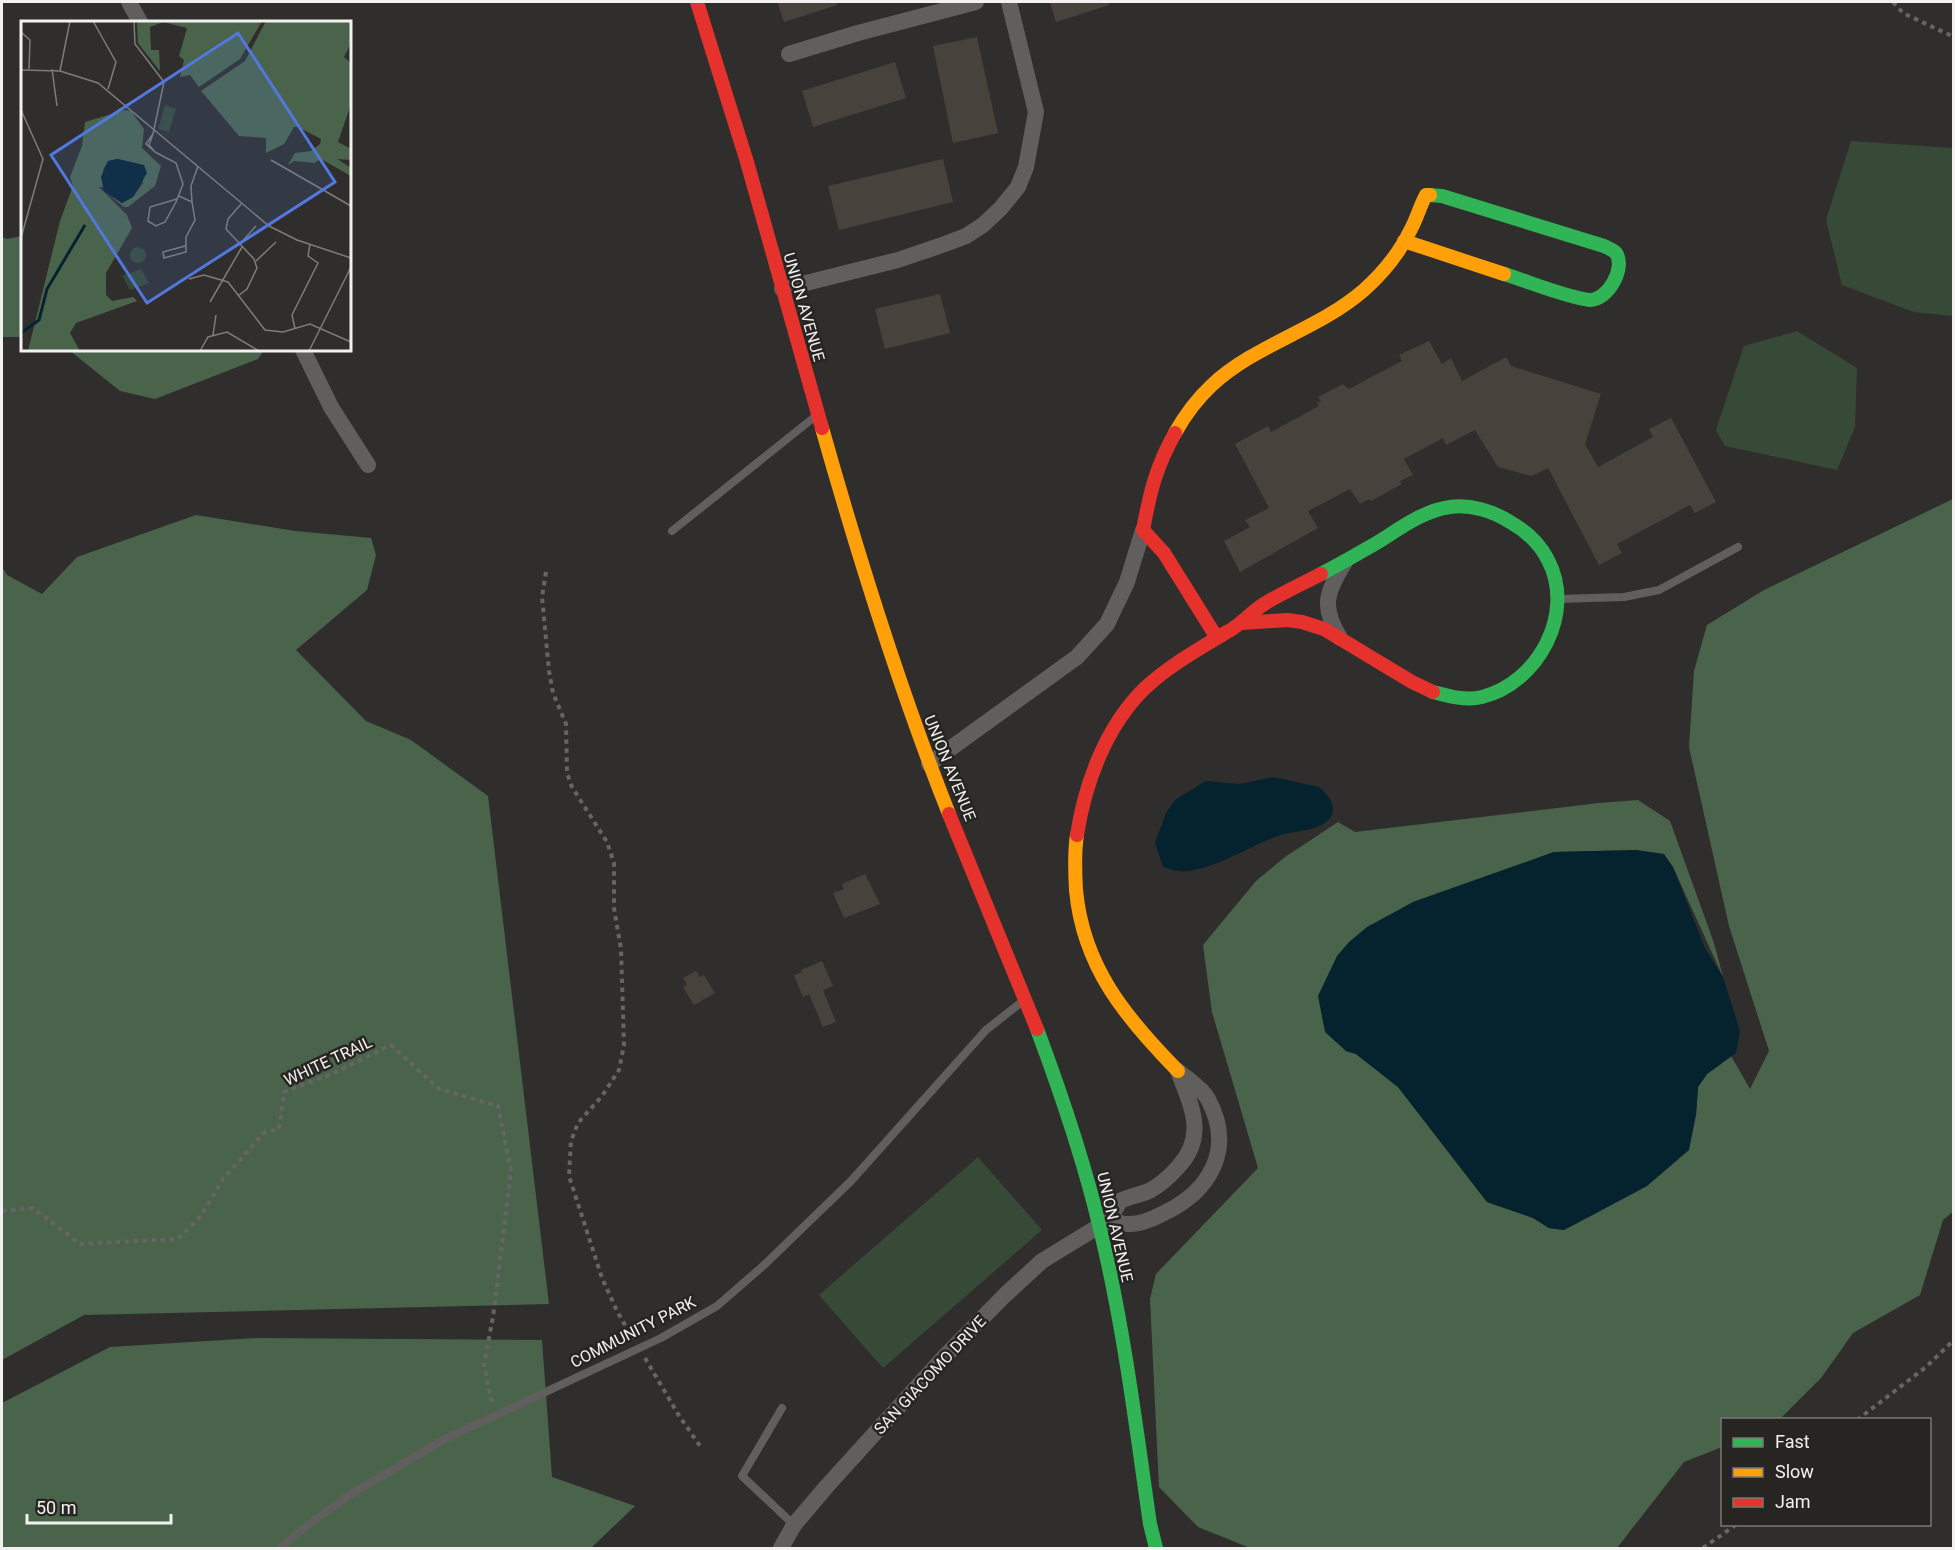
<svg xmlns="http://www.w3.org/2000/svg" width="1955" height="1550" viewBox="0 0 1955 1550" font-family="Roboto,sans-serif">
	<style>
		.green { fill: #374a38 }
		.forest { fill: #4a644c }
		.water { fill: #05232e }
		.building { fill: #47423b }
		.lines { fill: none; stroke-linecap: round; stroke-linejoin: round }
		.path { stroke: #666564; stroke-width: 4; stroke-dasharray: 4.5 4.5; stroke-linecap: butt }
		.lane { stroke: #605f5e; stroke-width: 8 }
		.street { stroke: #605f5e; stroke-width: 16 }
		.fast { stroke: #30b455; stroke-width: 14 }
		.slow { stroke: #ff9f0a; stroke-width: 14 }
		.jam { stroke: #e5322d; stroke-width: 14 }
		.labels { text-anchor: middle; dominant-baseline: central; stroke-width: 5; stroke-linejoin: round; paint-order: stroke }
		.street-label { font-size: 16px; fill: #f3f1ef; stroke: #272521 }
		.inset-river { fill: none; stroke: #05232e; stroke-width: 3 }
		.inset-road { fill: none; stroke: #7e7c7a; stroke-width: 1.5 }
		.view { fill: #5277de; fill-opacity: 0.15; stroke: #5277de; stroke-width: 3 }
		.inset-edge { fill: none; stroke: #f3f1ef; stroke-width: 3 }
	</style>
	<rect width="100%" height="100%" fill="#302e2c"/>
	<path class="green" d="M1851,141L1953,148V316L1914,312L1842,285L1826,220Z
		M1797,331L1857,368L1855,427L1837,470L1725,446L1716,430L1744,346Z
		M978,1157L1042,1230L883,1368L819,1295Z"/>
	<path class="forest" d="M22,236V337H2V237L7,239Z
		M69,350H264L258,359L155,399L120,391Z
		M1953,499L1954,1211L1943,1220L1920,1295L1853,1333L1821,1378L1780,1419L1722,1420V1447L1684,1462L1617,1548H1250L1198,1527L1159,1487L1150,1299L1156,1274L1258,1168L1212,1012L1203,945L1256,881L1285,857L1338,822L1355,832L1599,803L1638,800L1670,821L1714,943L1723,977L1673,867L1637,850L1554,852L1413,902L1346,1051L1356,1054L1398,1087L1487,1202L1533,1218L1549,1228L1564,1230L1647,1186L1696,1115L1698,1087L1707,1074L1731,1056L1750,1089L1769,1051L1729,926L1689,747L1694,671L1707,625L1764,590Z
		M196,515L295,531L371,538L376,555L367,590L296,650L366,721L411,740L488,796L549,1304L84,1315L2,1360V567L7,575L42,594L77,557Z
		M256,1338L542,1340L552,1477L635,1506L591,1548H2V1403L110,1347Z"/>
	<path class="water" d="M1273,777L1319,787C1328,794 1339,808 1329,819C1317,832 1297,830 1281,835C1252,844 1225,864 1194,870C1182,873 1174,871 1163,867L1155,843L1166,813L1176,799L1206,781L1240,784Z
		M1637,850L1664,854L1673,867L1705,948L1723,977L1740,1031L1736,1053L1707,1074L1698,1087L1696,1115L1689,1150L1647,1186L1564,1230L1549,1228L1533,1218L1487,1202L1398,1087L1356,1054L1346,1051L1325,1032L1318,996L1337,956L1349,942L1367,927L1413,902L1554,852Z"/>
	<path class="building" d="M777,2H837V5L784,22Z
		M1050,2H1109V5L1056,22Z
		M977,37L998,133L953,143L933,46Z
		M895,62L906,98L813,127L802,91Z
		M943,159L953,202L839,230L828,186Z
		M940,294L950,333L885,349L875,309Z
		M1429,341L1442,364L1451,358L1462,381L1506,357L1511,366L1601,394L1585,444L1598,467L1653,437L1649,429L1671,418L1716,502L1695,513L1690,505L1617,544L1622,553L1599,565L1548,468L1532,476L1498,467L1475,430L1446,445L1443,438L1404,459L1413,475L1400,481L1402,484L1371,501L1369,499L1360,504L1350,489L1308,511L1318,528L1240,572L1224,541L1250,527L1245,520L1269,508L1235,444L1268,426L1271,432L1319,406L1317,403L1321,401L1318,397L1343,384L1349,389L1402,361L1399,355Z
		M865,874L880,904L844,918L833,893L844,889L842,884Z
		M822,961L833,986L823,990L836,1022L823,1027L809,994L803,997L794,975L802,972L801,970Z
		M696,971L700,977L704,975L715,993L694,1005L683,987L687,985L683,978Z"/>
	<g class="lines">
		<path class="path" d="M1893,2L1903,13L1954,37
			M546,572L542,597L549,671L553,693L566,724L567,773L572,787L607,842L614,863V908L621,949L624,1045L619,1070L602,1096L578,1123L571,1141L569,1176L602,1278L617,1311L633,1339
			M2,1211L33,1208L80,1244L178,1239L201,1216L223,1179L265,1132L279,1129L284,1092L334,1073L391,1045L439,1089L498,1106L511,1171L493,1317L484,1364L492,1404
			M645,1358L678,1414L700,1446
			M1857,1420L1926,1367L1954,1340
			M1703,1548L1737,1524"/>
		<path class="lane" d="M672,531L817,415
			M1559,599L1624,597L1659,590L1738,547
			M782,1408L742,1476L794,1525
			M280,1548L309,1524L351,1494L447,1438L661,1338L717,1306L763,1266L851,1181L986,1030L1023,1001"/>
		<path class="street" d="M129,2L140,22
			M789,54L858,33L976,2
			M782,289L898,260L945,244L966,236L983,225L1001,208L1018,187L1026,167L1036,112L1009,2
			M303,350L331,407L368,465
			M1340,638C1320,606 1327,592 1345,562
			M929,764L1077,657L1107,624L1127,582L1143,530
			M1178,1071C1187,1079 1202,1088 1208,1099C1235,1149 1210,1192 1162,1214C1153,1219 1138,1225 1127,1224C1121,1224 1115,1221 1109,1220L1120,1201C1130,1196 1141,1195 1151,1190C1162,1184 1171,1175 1179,1166C1207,1135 1191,1105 1178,1071Z
			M781,1548L794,1525L827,1486L944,1357L1005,1295L1042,1261L1109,1220"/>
		<path class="fast" d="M1430,195L1442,196L1604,246C1608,248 1613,250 1616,253C1626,268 1608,300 1590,300C1568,298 1527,281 1504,274
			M1321,574C1338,565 1356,555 1373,545C1397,531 1421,511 1450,507C1470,504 1493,511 1510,522C1526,531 1540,544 1548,560C1576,613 1538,683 1482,697C1466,701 1448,696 1433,692
			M1037,1029C1062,1096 1085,1163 1101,1233C1124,1328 1136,1427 1150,1524L1156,1548"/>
		<path class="slow" d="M1404,241L1504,274
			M822,428C859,559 899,688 949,814
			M1175,433C1185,415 1197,399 1212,385C1256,344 1318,330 1364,290C1383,273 1400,252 1411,229C1417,218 1420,206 1426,195H1430
			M1077,835C1074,853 1075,872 1076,890C1083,967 1126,1018 1178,1071"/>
		<path class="jam" d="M697,2L747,162L822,428
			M1175,433C1156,467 1150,492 1143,530L1164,553L1217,638
			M1242,623L1287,620L1302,622L1324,629L1412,682L1433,692
			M949,814L1037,1029
			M1077,835C1085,783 1106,726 1145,688C1171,664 1202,647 1232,629C1243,622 1253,611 1264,604C1282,593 1302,584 1321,574"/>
	</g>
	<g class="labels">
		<g class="street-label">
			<text transform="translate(804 307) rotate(74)">UNION AVENUE</text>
			<text transform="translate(950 768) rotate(68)">UNION AVENUE</text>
			<text transform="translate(328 1061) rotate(-25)">WHITE TRAIL</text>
			<text transform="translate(1115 1227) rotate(77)">UNION AVENUE</text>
			<text transform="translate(633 1332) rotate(-27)">COMMUNITY PARK</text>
			<text transform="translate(930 1375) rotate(-47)">SAN GIACOMO DRIVE</text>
		</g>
	</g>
	<g transform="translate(21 21)">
		<rect width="330" height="330" fill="#302e2c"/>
		<path d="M144,84L155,88L148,111L137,108ZM109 234a8 8 0 1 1 16 0a8 8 0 1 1-16 0ZM120,248L128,262L109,269L101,255Z" fill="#374a38"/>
		<path d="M116,0H241L219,38L178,66L169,54L159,56L163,39L158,35L166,7L142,1L129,6L130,29H138L139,50L117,22ZM245,0H330V22L323,36L330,42V83L317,121L330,128V139L316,138L330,147V155L300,138L293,142L273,140L267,144L274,132L290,130L299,123L300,118L277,106H273L263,123L245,132V117L218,115L180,70L224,40ZM104,89L110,90L123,108L121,127L140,145L134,165L107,186H103L88,174L101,182L112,176L122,162L118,144L96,138L87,140L82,149L83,166H78L106,194L111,207L85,252V274L91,280L112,276L116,280L55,302L49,312L59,330H7L39,200L52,165L49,156L61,125L64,101Z" fill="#4a644c"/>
		<path d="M97,138L123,144L126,152L112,176L101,182L83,170L80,156L87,140Z" fill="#05232e"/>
		<path class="inset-river" d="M0,312L18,299L26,268L64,204"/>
		<path class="inset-road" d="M72,0L95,41L87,68M113,0L114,23L143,61L132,113M0,11L9,19L8,48M31,48L36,85M0,49L39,50L77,62L248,205L276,219L330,237M39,50L49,0M0,89L22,138L0,217M132,113L128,124L134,131L125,123ZM134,131L155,142L162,163L155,181L144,201L135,205L127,200L129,186L156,178M250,139L330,185M158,175L171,181L174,199L165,216V231L143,237L142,231L164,225M171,181L170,165L177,145M218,224L235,205M235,240L255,221M168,258L183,254L207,261L244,309L262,311L289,303L330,321M217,275L226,268L236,247L233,238L205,208L207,198L221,182M189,281L221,226M274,308L271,294L297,242L287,235L289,223M192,314L195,294M179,330L187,316L206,311L238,330M288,330L330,246"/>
		<path class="view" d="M217,12L314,161L126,282L30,134Z"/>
		<rect width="330" height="330" class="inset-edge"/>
	</g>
	<rect width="1955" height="1550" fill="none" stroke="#f3f1ef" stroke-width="6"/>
	<rect x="1721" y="1418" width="210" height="108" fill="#272521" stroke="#797773" stroke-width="1.5"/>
	<rect x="1733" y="1438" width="30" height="9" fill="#30b455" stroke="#797773" stroke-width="1.5"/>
	<text x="1775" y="1448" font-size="18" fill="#f3f1ef">Fast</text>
	<rect x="1733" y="1468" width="30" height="9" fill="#ff9f0a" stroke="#797773" stroke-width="1.5"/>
	<text x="1775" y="1478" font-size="18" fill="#f3f1ef">Slow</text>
	<rect x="1733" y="1498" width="30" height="9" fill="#e5322d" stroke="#797773" stroke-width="1.5"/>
	<text x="1775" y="1508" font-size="18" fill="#f3f1ef">Jam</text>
	<path d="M27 1514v9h144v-9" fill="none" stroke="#f3f1ef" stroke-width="3"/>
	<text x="36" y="1514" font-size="18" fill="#f3f1ef" stroke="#272521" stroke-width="4.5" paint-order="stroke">50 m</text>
</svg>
